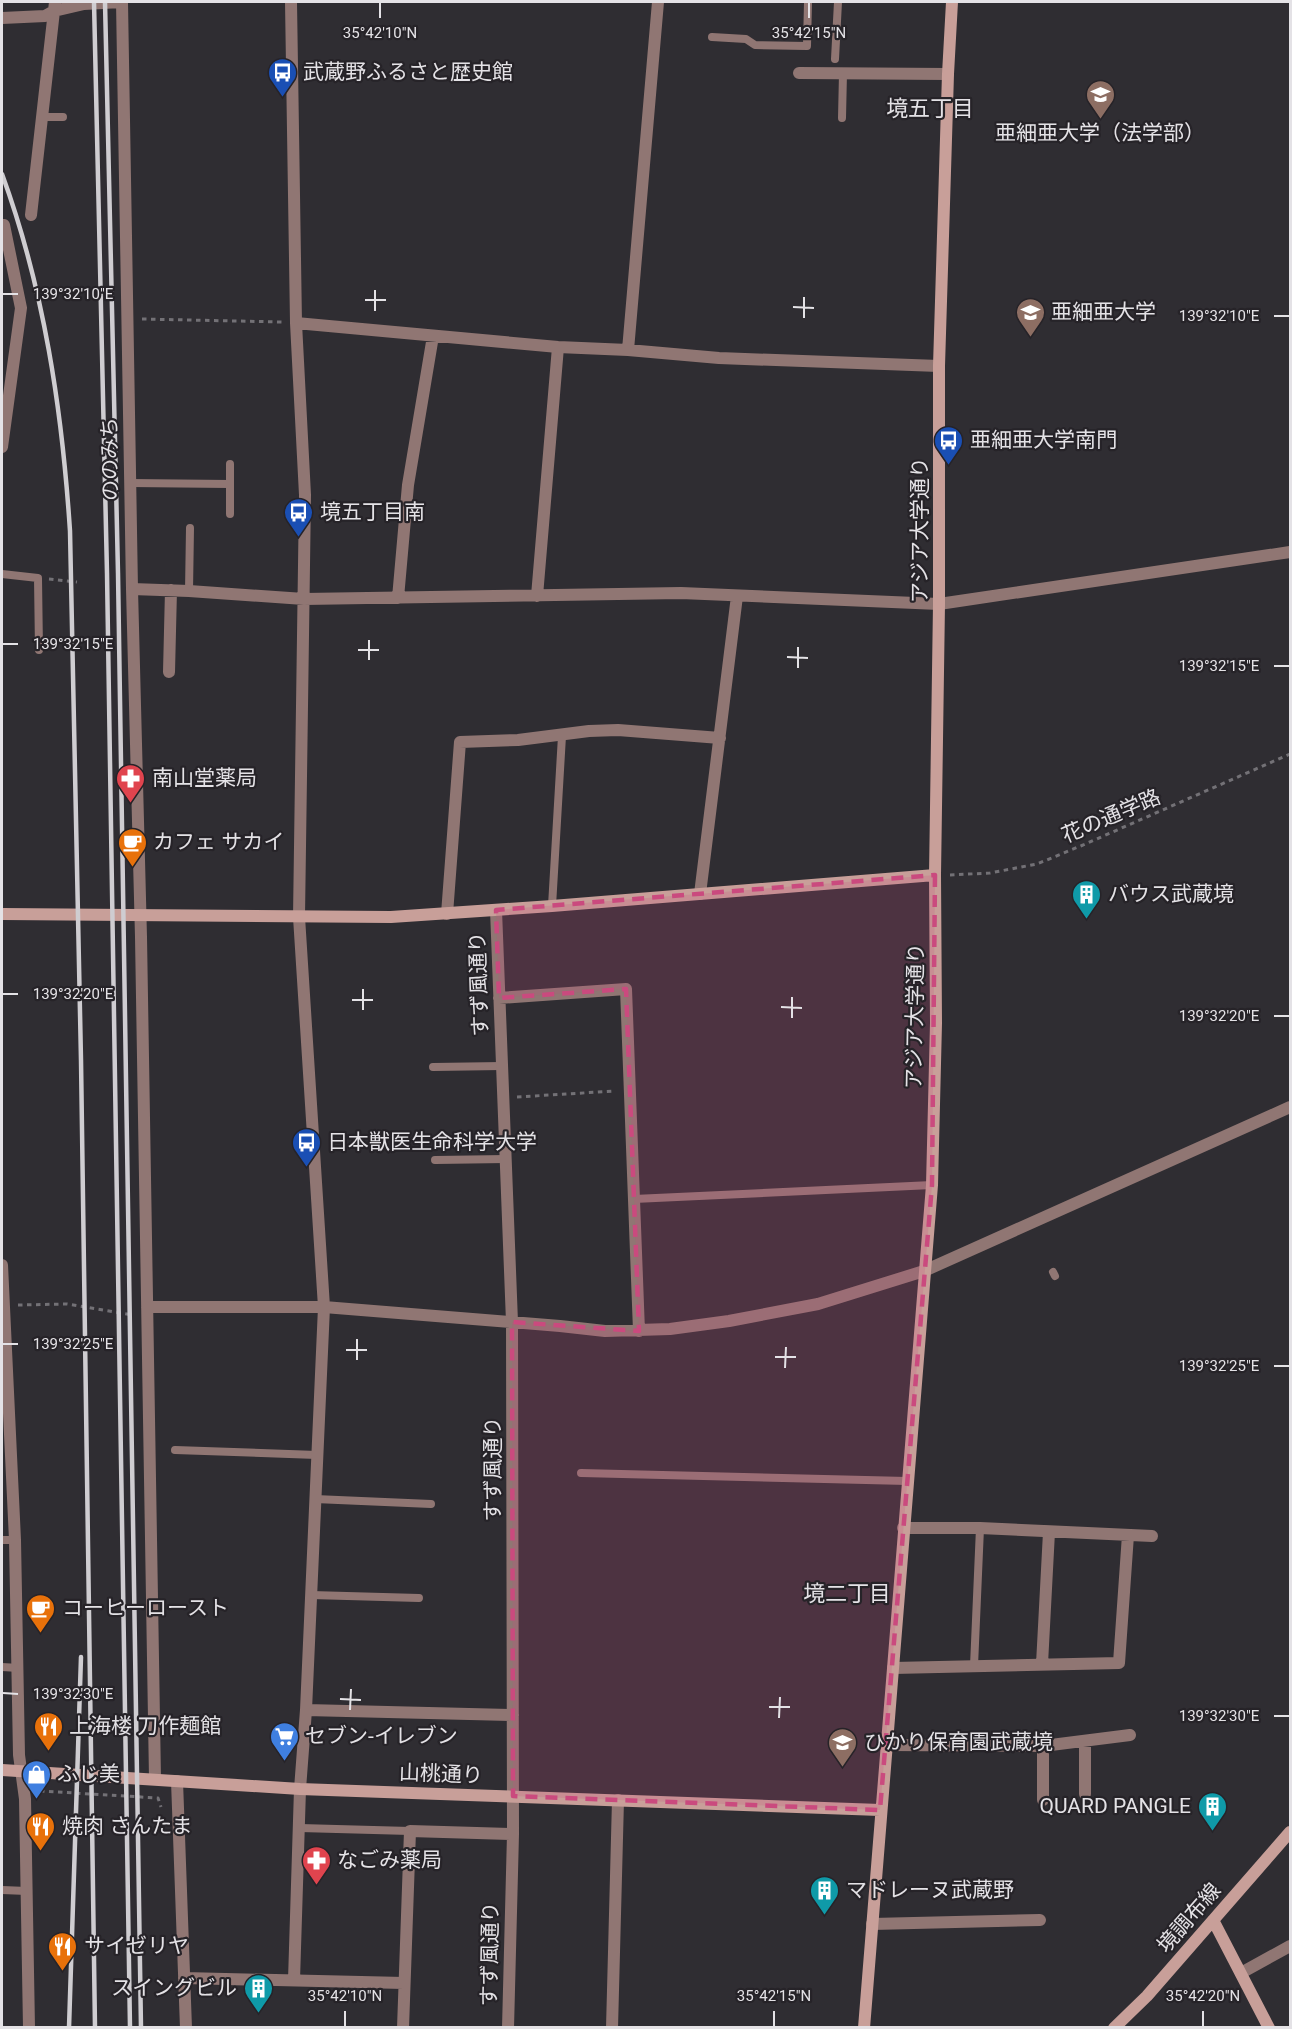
<svg xmlns="http://www.w3.org/2000/svg" width="1292" height="2029" viewBox="0 0 1292 2029" font-family="Roboto,'Noto Sans JP',sans-serif">
	<style>
		.lines { fill: none; stroke-linecap: round; stroke-linejoin: round }
		.path { stroke: #737176; stroke-width: 3; stroke-dasharray: 4.5 4.5; stroke-linecap: butt }
		.lane { stroke: #907673; stroke-width: 8 }
		.street { stroke: #907673; stroke-width: 12 }
		.secondary { stroke: #c89f99; stroke-width: 12 }
		.rail { stroke: #cfcdd1; stroke-width: 4.5 }
		.marked { fill: #ca4a7e; fill-opacity: 0.2; stroke: #ca4a7e; stroke-width: 4.5; stroke-dasharray: 12 8; stroke-linejoin: round }
		.ticks { fill: none; stroke: #e4e2e6; stroke-width: 2 }
		.labels { text-anchor: middle; dominant-baseline: central; stroke-width: 4.5; stroke-linejoin: round; paint-order: stroke }
		.poi-label { font-size: 21px; fill: #e4e2e6; stroke: #262328; text-anchor: start }
		.street-label { font-size: 21px; fill: #e4e2e6; stroke: #262328 }
		.neighbourhood-label { font-size: 22px; fill: #e4e2e6; stroke: #262328 }
		.ticks-label { font-size: 15px; text-anchor: middle; fill: #e4e2e6; stroke: #262328; stroke-width: 4.5; stroke-linejoin: round; paint-order: stroke }
	</style>
	<rect width="100%" height="100%" fill="#2f2d32"/>
	<g class="lines">
		<path class="path" d="M142,319L282,322
			M49,579L77,582
			M950,875L990,873L1037,864L1083,845L1290,754
			M517,1097L615,1091
			M18,1305L67,1304L133,1315
			M40,1791L158,1798L161,1807"/>
		<path class="lane" d="M712,37L746,39L755,45L807,46L808,2
			M835,59L838,2
			M42,117H63
			M842,118L843,73
			M230,464V514
			M130,483L230,484
			M2,574L38,578L39,650
			M189,591L190,528
			M552,906L562,736
			M433,1067L502,1066
			M435,1160L506,1159
			M634,1199L932,1185
			M1053,1272L1055,1276
			M175,1450L317,1455
			M581,1473L907,1481
			M315,1499L431,1504
			M2,1540H15
			M311,1595L419,1598
			M974,1666L980,1528
			M2,1667L19,1668
			M300,1828L410,1831
			M2,1890L27,1891"/>
		<path class="street" d="M122,2L132,589L141,937L155,1779
			M291,2L296,323L305,495L299,917L324,1307L306,1710L300,1789L294,1980
			M2,18L45,16L54,11L84,4L121,2
			M799,73L948,74
			M31,215L55,2
			M296,323L558,347L628,350L719,358L939,366
			M628,350L658,2
			M2,447L21,308L4,225
			M132,589L189,591L304,599L681,593L939,604L1290,552
			M537,596L558,347
			M398,598L408,485L433,336
			M169,672L171,590
			M700,894L737,596
			M496,910L512,1322L513,1834L508,2028
			M447,914L460,742L518,740L589,731L618,730L720,738
			M499,998L626,989L639,1331
			M2,1265L15,1540L19,1755L25,1799L29,2028
			M147,1307H324L560,1326L605,1331L670,1329L729,1321L818,1304L924,1271L1290,1107
			M903,1528H980L1152,1536
			M1042,1664L1049,1532
			M893,1668L1119,1663L1128,1535
			M306,1710L513,1715
			M1085,1741V1794
			M886,1745L1043,1746L1130,1735
			M177,1781L186,2028
			M1043,1800V1746
			M872,1924L1040,1920
			M1241,1973L1290,1946
			M184,1978L404,1983
			M403,2028L410,1831L513,1834
			M612,2028L618,1800"/>
		<path class="secondary" d="M2,914L391,917L552,906L935,875
			M2,1770L300,1789L880,1810
			M1213,1920L1269,2028
			M864,2028L932,1185L936,1023L935,875L939,604V366L948,74L952,2
			M1114,2028L1147,1996L1290,1832"/>
		<path class="rail" d="M94,2L107,573L130,2028
			M105,2L118,573L141,2028
			M2,174C44,289 62,409 70,531L81,1060L95,2028
			M69,2028L81,1657"/>
	</g>
	<path class="marked" d="M935,875L932,1185L880,1810L513,1796L512,1322L639,1331L626,989L499,998L496,910Z"/>
	<path class="ticks" d="M380,18V3M809,18V3M3,294H18M365,300H386M793,307L814,308M375,311V290M1274,316H1289M804,318V297M3,644H18M358,650H379M787,657L808,658M369,660V640M1274,666H1289M798,668V647M3,994H18M352,1000H373M781,1007L802,1008M363,1010V989M1274,1016H1289M792,1018V997M3,1344H18M346,1350H367M775,1357H796M357,1360V1339M1274,1366H1289M785,1368L786,1347M3,1693L18,1694M340,1699L361,1700M769,1707H790M350,1710L351,1689M1274,1716H1289M779,1718L780,1697M345,2026V2011M774,2026V2011M1203,2026V2011"/>
	<defs>
		<symbol id="bus-pin" viewBox="-11 -11 22 30"><path d="M0 17L-7.5 6A9.5 9.5 0 1 1 7.5 6Z" fill="#1a4fb4" stroke="#262328"/><path d="M-5-6H5V4H4V6H2V4H-2V6H-4V4H-5ZM-3.5-4V0h7V-4ZM-3.5 1.2v1.5H-2V1.2ZM2 1.2v1.5H3.5V1.2Z" fill="#fff"/></symbol>
		<symbol id="university-pin" viewBox="-11 -11 22 30"><path d="M0 17L-7.5 6A9.5 9.5 0 1 1 7.5 6Z" fill="#8d6e63" stroke="#262328"/><path d="M0-5L7-2L0 1L-7-2ZM-4 1L0 2.5L4 1V4Q0 6-4 4Z" fill="#fff"/></symbol>
		<symbol id="pharmacy-pin" viewBox="-11 -11 22 30"><path d="M0 17L-7.5 6A9.5 9.5 0 1 1 7.5 6Z" fill="#e0444e" stroke="#262328"/><path d="M-2-6h4v4h4v4h-4v4h-4v-4h-4v-4h4Z" fill="#fff"/></symbol>
		<symbol id="cafe-pin" viewBox="-11 -11 22 30"><path d="M0 17L-7.5 6A9.5 9.5 0 1 1 7.5 6Z" fill="#e8710a" stroke="#262328"/><path d="M-5.5-4.5H6V0H3Q3 3.5 0 3.5H-2.5Q-5.5 3.5-5.5 0ZM3-3.2v2h1.7v-2ZM-6 4.5H4V6H-6Z" fill="#fff"/></symbol>
		<symbol id="building-pin" viewBox="-11 -11 22 30"><path d="M0 17L-7.5 6A9.5 9.5 0 1 1 7.5 6Z" fill="#0f9aa8" stroke="#262328"/><path d="M-4-6H4V6H1V3H-1V6H-4ZM-2.5-4.3h1.7v1.8h-1.7ZM.8-4.3h1.7v1.8H.8ZM-2.5-1h1.7V.8h-1.7ZM.8-1h1.7V.8H.8Z" fill="#fff"/></symbol>
		<symbol id="restaurant-pin" viewBox="-11 -11 22 30"><path d="M0 17L-7.5 6A9.5 9.5 0 1 1 7.5 6Z" fill="#e8710a" stroke="#262328"/><path d="M-5-6h1v4h1v-4h1v4h1v-4h1v5L-1.5 .5V6h-2V.5L-5-1ZM5-6V6H3V1.5H1.5Q1.5-4 5-6Z" fill="#fff"/></symbol>
		<symbol id="supermarket-pin" viewBox="-11 -11 22 30"><path d="M0 17L-7.5 6A9.5 9.5 0 1 1 7.5 6Z" fill="#3f7fe0" stroke="#262328"/><path d="M-6-5.5h2.5l.6 2H6L4.5 2H-2.5L-4.4-4H-6ZM-1.5 3.2a1.3 1.3 0 1 0 .1 0ZM3 3.2a1.3 1.3 0 1 0 .1 0Z" fill="#fff"/></symbol>
		<symbol id="school-pin" viewBox="-11 -11 22 30"><path d="M0 17L-7.5 6A9.5 9.5 0 1 1 7.5 6Z" fill="#8d6e63" stroke="#262328"/><path d="M0-5L7-2L0 1L-7-2ZM-4 1L0 2.5L4 1V4Q0 6-4 4Z" fill="#fff"/></symbol>
		<symbol id="shop-pin" viewBox="-11 -11 22 30"><path d="M0 17L-7.5 6A9.5 9.5 0 1 1 7.5 6Z" fill="#3f7fe0" stroke="#262328"/><path d="M-5-2.5h2.3a2.7 3.5 0 0 1 5.4 0H5L5.5 6h-11ZM-1.5-2.5h3a1.5 2.3 0 0 0-3 0Z" fill="#fff"/></symbol>
	</defs>
	<g fill-rule="evenodd">
		<use href="#bus-pin" x="266" y="56" width="33" height="45"/>
		<use href="#university-pin" x="1084" y="78" width="33" height="45"/>
		<use href="#university-pin" x="1014" y="296" width="33" height="45"/>
		<use href="#bus-pin" x="932" y="424" width="33" height="45"/>
		<use href="#bus-pin" x="282" y="496" width="33" height="45"/>
		<use href="#pharmacy-pin" x="114" y="762" width="33" height="45"/>
		<use href="#cafe-pin" x="116" y="826" width="33" height="45"/>
		<use href="#building-pin" x="1070" y="878" width="33" height="45"/>
		<use href="#bus-pin" x="290" y="1126" width="33" height="45"/>
		<use href="#cafe-pin" x="24" y="1592" width="33" height="45"/>
		<use href="#restaurant-pin" x="32" y="1710" width="33" height="45"/>
		<use href="#supermarket-pin" x="268" y="1720" width="33" height="45"/>
		<use href="#school-pin" x="826" y="1726" width="33" height="45"/>
		<use href="#shop-pin" x="20" y="1758" width="33" height="45"/>
		<use href="#building-pin" x="1196" y="1790" width="33" height="45"/>
		<use href="#restaurant-pin" x="24" y="1810" width="33" height="45"/>
		<use href="#pharmacy-pin" x="300" y="1844" width="33" height="45"/>
		<use href="#building-pin" x="808" y="1874" width="33" height="45"/>
		<use href="#restaurant-pin" x="46" y="1930" width="33" height="45"/>
		<use href="#building-pin" x="242" y="1972" width="33" height="45"/>
	</g>
	<g class="labels">
		<g class="poi-label">
			<text x="303" y="72">武蔵野ふるさと歴史館</text>
			<text x="1100" y="133" text-anchor="middle">亜細亜大学（法学部）</text>
			<text x="1051" y="312">亜細亜大学</text>
			<text x="970" y="440">亜細亜大学南門</text>
			<text x="320" y="512">境五丁目南</text>
			<text x="152" y="778">南山堂薬局</text>
			<text x="153" y="842">カフェ サカイ</text>
			<text x="1108" y="894">バウス武蔵境</text>
			<text x="327" y="1142">日本獣医生命科学大学</text>
			<text x="62" y="1608">コーヒーロースト</text>
			<text x="69" y="1726">上海楼 刀作麺館</text>
			<text x="305" y="1736">セブン-イレブン</text>
			<text x="864" y="1742">ひかり保育園武蔵境</text>
			<text x="57" y="1774">ふじ美</text>
			<text x="1191" y="1806" text-anchor="end">QUARD PANGLE</text>
			<text x="62" y="1826">焼肉 さんたま</text>
			<text x="337" y="1860">なごみ薬局</text>
			<text x="846" y="1890">マドレーヌ武蔵野</text>
			<text x="84" y="1946">サイゼリヤ</text>
			<text x="237" y="1988" text-anchor="end">スイングビル</text>
		</g>
		<g class="street-label">
			<text transform="translate(110 459) rotate(-91)">ののみち</text>
			<text transform="translate(920 530) rotate(-90)">アジア大学通り</text>
			<text transform="translate(1111 816) rotate(-23)">花の通学路</text>
			<text transform="translate(479 984) rotate(-92)">すず風通り</text>
			<text transform="translate(915 1016) rotate(-89)">アジア大学通り</text>
			<text transform="translate(493 1469) rotate(-90)">すず風通り</text>
			<text transform="translate(441 1774) rotate(2)">山桃通り</text>
			<text transform="translate(1189 1918) rotate(-49)">境調布線</text>
			<text transform="translate(490 1954) rotate(-89)">すず風通り</text>
		</g>
		<g class="neighbourhood-label">
			<text x="930" y="108">境五丁目</text>
			<text x="847" y="1593">境二丁目</text>
		</g>
	</g>
	<g class="ticks-label">
		<text x="380" y="38">35°42'10"N</text>
		<text x="809" y="38">35°42'15"N</text>
		<text x="73" y="299">139°32'10"E</text>
		<text x="1219" y="321">139°32'10"E</text>
		<text x="73" y="649">139°32'15"E</text>
		<text x="1219" y="671">139°32'15"E</text>
		<text x="73" y="999">139°32'20"E</text>
		<text x="1219" y="1021">139°32'20"E</text>
		<text x="73" y="1349">139°32'25"E</text>
		<text x="1219" y="1371">139°32'25"E</text>
		<text x="73" y="1699">139°32'30"E</text>
		<text x="1219" y="1721">139°32'30"E</text>
		<text x="345" y="2001">35°42'10"N</text>
		<text x="774" y="2001">35°42'15"N</text>
		<text x="1203" y="2001">35°42'20"N</text>
	</g>
	<rect width="1292" height="2029" fill="none" stroke="#e4e2e6" stroke-width="6"/>
</svg>
